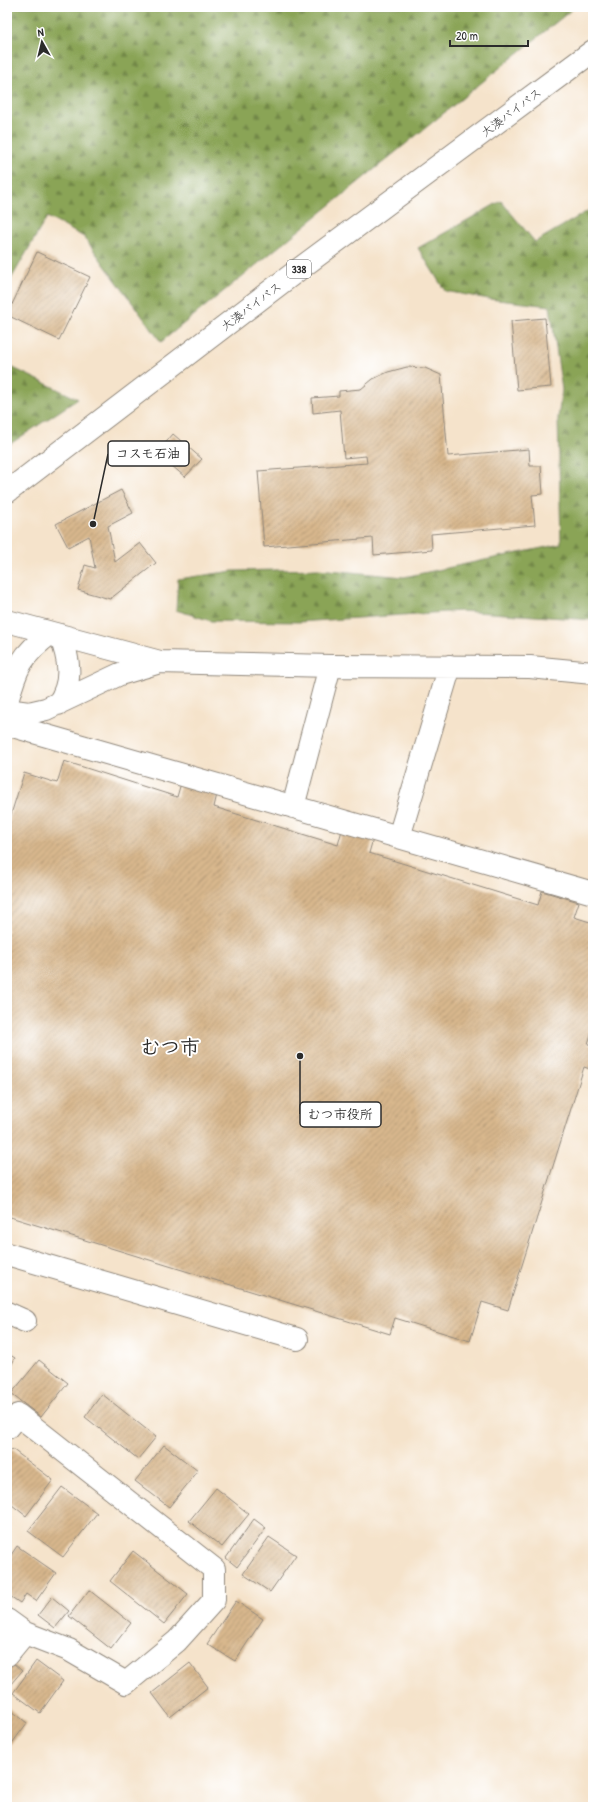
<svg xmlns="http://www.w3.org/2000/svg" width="600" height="1814" viewBox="0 0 600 1814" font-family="'Patrick Hand','Klee One',sans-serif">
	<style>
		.forest { fill: url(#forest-firs); stroke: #5a6840 }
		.building { fill: url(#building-hatch) }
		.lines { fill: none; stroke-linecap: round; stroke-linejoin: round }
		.minor-casing { stroke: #90877b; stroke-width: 24 }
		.highway-casing { stroke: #90877b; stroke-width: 24 }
		.minor { stroke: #fff; stroke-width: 22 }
		.highway { stroke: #fff; stroke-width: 22 }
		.labels { text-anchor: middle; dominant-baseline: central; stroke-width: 4; stroke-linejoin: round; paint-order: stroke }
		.shield { fill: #fff; stroke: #6b6b6b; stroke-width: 1 }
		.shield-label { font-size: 11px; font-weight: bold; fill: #2b2b2b }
		.street-label { font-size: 12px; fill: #2b2b2b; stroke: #fff }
		.town-label { font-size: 20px; font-weight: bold; fill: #2b2b2b; stroke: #fff }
		.leader { fill: none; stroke: #2b2b2b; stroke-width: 1.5 }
		.callout-dot { fill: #2b2b2b; stroke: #fff; stroke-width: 1.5 }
		.callout { fill: #fff; stroke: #2b2b2b; stroke-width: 1.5 }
		.callout-label { font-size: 13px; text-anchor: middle; font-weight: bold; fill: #2b2b2b }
	</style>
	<defs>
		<pattern id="forest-firs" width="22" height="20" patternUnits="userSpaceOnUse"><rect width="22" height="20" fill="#8aa456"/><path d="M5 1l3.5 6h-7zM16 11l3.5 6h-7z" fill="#718647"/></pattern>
		<pattern id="building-hatch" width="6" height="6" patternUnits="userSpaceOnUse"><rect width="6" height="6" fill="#d8b78d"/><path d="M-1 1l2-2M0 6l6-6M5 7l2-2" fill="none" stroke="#af9573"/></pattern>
	</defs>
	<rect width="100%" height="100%" fill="#fff"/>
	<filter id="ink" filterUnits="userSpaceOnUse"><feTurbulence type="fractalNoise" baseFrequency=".025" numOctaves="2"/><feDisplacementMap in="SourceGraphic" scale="8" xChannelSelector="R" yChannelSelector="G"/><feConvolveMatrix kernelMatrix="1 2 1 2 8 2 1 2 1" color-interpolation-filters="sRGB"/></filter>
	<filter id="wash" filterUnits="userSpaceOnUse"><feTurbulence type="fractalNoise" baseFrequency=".012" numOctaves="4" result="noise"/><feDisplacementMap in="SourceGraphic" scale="16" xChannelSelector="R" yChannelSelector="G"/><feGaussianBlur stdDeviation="0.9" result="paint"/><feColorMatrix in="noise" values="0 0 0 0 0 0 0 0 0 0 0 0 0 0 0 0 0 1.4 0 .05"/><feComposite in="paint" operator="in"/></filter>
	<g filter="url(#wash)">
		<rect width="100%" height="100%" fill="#f5e3cb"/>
		<path class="forest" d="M7,7H575L161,342L84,237L47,217L7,286Z
			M501,201L535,242L593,208V620L461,611L299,622L211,621L176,610L178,579L233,571L318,569L404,577L561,544L558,418L562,390L550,306L489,299L445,291L418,248Z
			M7,365L78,399L7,446Z"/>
		<g id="blocks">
			<path class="building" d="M37,252L90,277L59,340L7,315Z
				M545,318L551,387L517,390L511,321Z
				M407,367L425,368L441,375L448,456L529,449L530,466H541L543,494L532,495L535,525L431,534L432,550L374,555L373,538L264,547L258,471L367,463L366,456L344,458L340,410L313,413L312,398L339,396V391L361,389L373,379L388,372Z
				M173,434L202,459L185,477L157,453Z
				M121,490L133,513L108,526L115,562L140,543L156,563L110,599L78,590L85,565L95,568L89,536L68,547L56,524Z
				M64,761L177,797L181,783L217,794L214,807L338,845L342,830L373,839L369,853L538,905L542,891L579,902L574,917L593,923V1028L588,1044L593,1046V1070L584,1067L508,1310L482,1302L470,1341L395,1318L390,1334L7,1216V855L10,845L7,844V827L24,773L57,783Z
				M7,1353L15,1358L7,1374Z
				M39,1360L68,1383L41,1417L11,1394Z
				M102,1394L156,1437L138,1459L85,1417Z
				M164,1445L198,1471L169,1507L135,1481Z
				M12,1449L53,1480L26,1516L7,1501V1456Z
				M62,1487L97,1513L63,1557L28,1531Z
				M216,1488L249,1514L222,1547L189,1521Z
				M254,1519L266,1528L237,1567L226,1558Z
				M269,1537L296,1555L270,1592L243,1574Z
				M17,1546L56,1573L36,1601L26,1594L20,1603L7,1594V1561Z
				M133,1551L188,1594L164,1624L110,1581Z
				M89,1590L131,1623L111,1649L69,1616Z
				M52,1597L69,1611L55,1628L38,1615Z
				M236,1601L263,1619L235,1661L207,1644Z
				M36,1661L63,1681L40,1713L13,1693Z
				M12,1662L22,1671L10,1685L7,1683V1669Z
				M190,1663L208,1687L170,1717L152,1693Z
				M7,1707L27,1723L7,1750Z"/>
		</g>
	</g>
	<g filter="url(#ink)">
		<use href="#blocks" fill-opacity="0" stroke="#90877b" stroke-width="1"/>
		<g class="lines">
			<defs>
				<path id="minor" d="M7,621L160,662L330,666L530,667L593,673
					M7,702C16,668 22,654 51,633
					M58,704C74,682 69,658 60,635
					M7,706L14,711L29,713L46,709L120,674L160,662
					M9,725L593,893
					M293,807L330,666
					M399,837L450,666
					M7,1254L297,1339
					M7,1313L25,1321
					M7,1428L18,1415L214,1569V1600L177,1641L126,1683L69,1650L25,1633L7,1620
					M7,1655L25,1633"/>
				<path id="highway" d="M7,492L302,267L593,51"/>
			</defs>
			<use href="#minor" class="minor-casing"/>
			<use href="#highway" class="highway-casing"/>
			<use href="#minor" class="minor"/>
			<use href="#highway" class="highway"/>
		</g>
	</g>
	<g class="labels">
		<rect class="shield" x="287" y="260" width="24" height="18" rx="3"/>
		<g class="shield-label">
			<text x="299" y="269">338</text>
		</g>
		<g class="street-label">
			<text transform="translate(511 112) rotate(-37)">大湊バイパス</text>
			<text transform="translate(251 306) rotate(-37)">大湊バイパス</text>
		</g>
		<g class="town-label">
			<text x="170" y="1046">むつ市</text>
		</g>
	</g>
	<path class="leader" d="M93 524L108 454M300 1056L300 1114"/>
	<g class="callout-dot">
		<circle cx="93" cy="524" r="4"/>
		<circle cx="300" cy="1056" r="4"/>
	</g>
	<g class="callout">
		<rect x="108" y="441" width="81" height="25" rx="4"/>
		<rect x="300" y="1102" width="81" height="25" rx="4"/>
	</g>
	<g class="callout-label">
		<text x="148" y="458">コスモ石油</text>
		<text x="340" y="1119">むつ市役所</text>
	</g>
	<rect width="600" height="1814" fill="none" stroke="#fff" stroke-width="24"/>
	<g transform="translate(42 42) rotate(352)" stroke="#ffffff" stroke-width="3" paint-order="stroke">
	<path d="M0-3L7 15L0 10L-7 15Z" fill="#2b2b2b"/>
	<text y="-6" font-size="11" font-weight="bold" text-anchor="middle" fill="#2b2b2b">N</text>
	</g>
	<path d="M450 40v6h78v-6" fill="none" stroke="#2b2b2b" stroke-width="2"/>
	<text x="456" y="40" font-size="12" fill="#2b2b2b" stroke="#ffffff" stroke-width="3" paint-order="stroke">20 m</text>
</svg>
